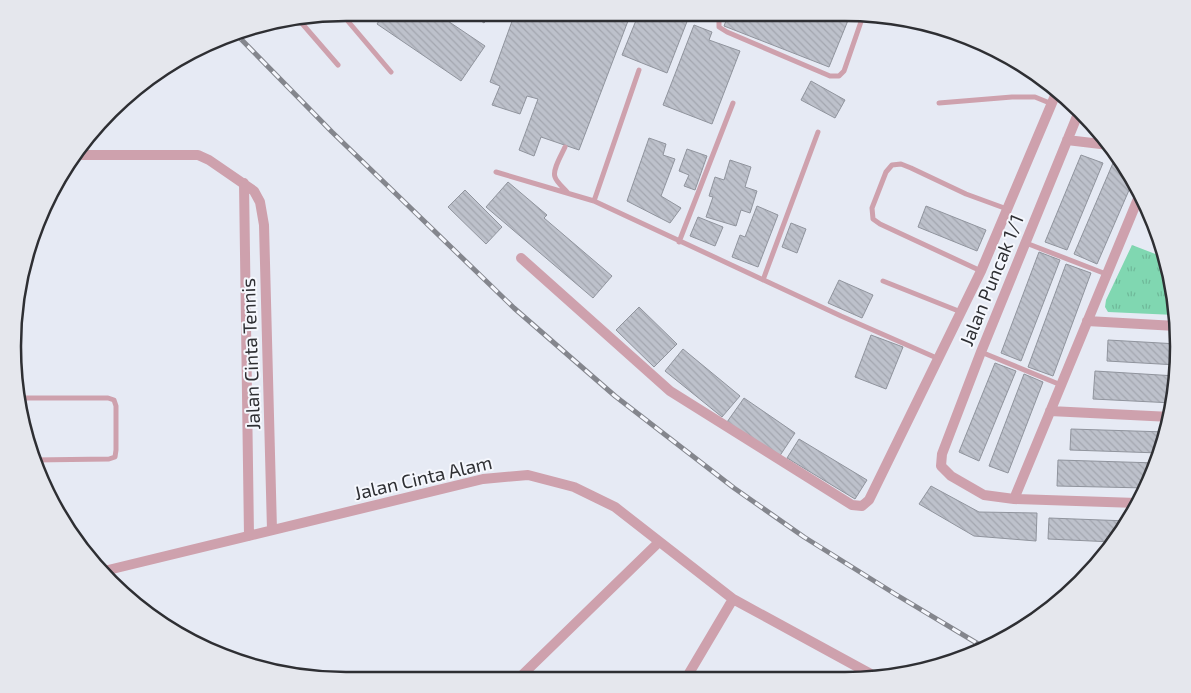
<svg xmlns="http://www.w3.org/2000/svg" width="1191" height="693" viewBox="0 0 1191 693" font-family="'Exo 2',sans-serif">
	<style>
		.grass { fill: url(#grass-tufts) }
		.building { fill: url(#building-back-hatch); stroke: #90949d }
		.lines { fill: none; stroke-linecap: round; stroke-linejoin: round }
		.service { stroke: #cea1ad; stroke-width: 5 }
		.minor { stroke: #cea1ad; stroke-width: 10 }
		.rail-casing { stroke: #84868d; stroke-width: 5 }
		.rail { stroke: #f5f7fd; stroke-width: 3; stroke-dasharray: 9; stroke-linecap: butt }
		.labels { text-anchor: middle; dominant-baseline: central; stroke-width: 4; stroke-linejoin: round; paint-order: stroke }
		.street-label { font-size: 19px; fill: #2e2f33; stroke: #f5f7fd }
		.rim { fill: none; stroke: #2e2f33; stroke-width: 2.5 }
	</style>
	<defs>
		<pattern id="grass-tufts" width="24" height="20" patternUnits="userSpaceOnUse" patternTransform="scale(1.25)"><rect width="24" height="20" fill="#80d7b1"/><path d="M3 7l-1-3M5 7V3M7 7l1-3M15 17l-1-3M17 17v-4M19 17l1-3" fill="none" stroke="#6fb999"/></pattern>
		<pattern id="building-back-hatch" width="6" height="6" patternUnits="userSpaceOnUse" patternTransform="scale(1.25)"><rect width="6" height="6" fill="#bdc1cb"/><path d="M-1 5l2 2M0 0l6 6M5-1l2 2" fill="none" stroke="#a3a6af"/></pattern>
	</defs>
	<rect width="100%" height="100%" fill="#e6eaf4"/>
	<path class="grass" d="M1132,245L1158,255L1162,247L1172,282L1175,315L1108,312L1105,307L1106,300Z"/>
	<path class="building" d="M384,13H436L485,46L461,81L377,24Z
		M469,13H492L484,23Z
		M515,13H631L579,150L541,137L534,156L519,150L538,99L527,96L520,114L492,105L500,86L490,82Z
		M639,13H679L688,19L667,73L622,55Z
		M729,13H851L829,67L724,26Z
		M694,25L712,32L709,40L740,51L712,124L663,105Z
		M925,25L952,30L1003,56L1002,58Z
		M811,81L845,100L835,118L801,100Z
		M649,138L666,144L663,155L675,159L661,196L681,208L670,223L627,201Z
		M687,149L707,156L695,190L684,186L689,175L679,171Z
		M1081,155L1103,163L1067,250L1045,242Z
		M730,160L751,167L745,187L757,191L750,213L741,210L736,226L706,217L713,197L709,196L715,177L724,180Z
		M1113,163L1127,169L1133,181L1097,264L1074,254Z
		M508,182L547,215L544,218L612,276L593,298L486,207Z
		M465,190L502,227L486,244L448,207Z
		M757,206L778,215L758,267L732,257L740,235L745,237Z
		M926,206L986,230L977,251L918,227Z
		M698,217L723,227L715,246L690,236Z
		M791,223L806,229L797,253L782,247Z
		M1039,252L1060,260L1021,361L1001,353Z
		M1066,264L1091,273L1053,376L1028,367Z
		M839,280L873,295L862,318L828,303Z
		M639,307L677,344L654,367L616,330Z
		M871,335L903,347L886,389L855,377Z
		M1108,340L1178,344L1177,365L1107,361Z
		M683,349L740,396L722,417L665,371Z
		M995,363L1016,371L979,461L959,452Z
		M1095,371L1176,376L1173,403L1093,399Z
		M1024,374L1043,382L1008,473L989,466Z
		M744,398L795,433L779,457L727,422Z
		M1071,429L1166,432L1160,453L1070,450Z
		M799,439L867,480L855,499L787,458Z
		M1058,460L1157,463L1153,475L1146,488L1057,486Z
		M931,486L979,512L1037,513L1036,541L974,536L919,504Z
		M1049,518L1128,521L1122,532L1113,542L1048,539Z"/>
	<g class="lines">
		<path class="service" d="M341,13L391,72
			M721,13L719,18V27L727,32L830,76H839L844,71L864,13
			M299,20L338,65
			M939,103L1012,97H1035L1052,104
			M565,147C562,154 552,170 555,177C557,183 564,188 568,193
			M496,172L594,201L841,316L939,359
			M594,201L639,70
			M679,242L733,103
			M1026,243L1106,274
			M981,271L880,224L873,219L872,208L886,172L892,165L901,164L911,168L966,194L1007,209
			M763,280L818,132
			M883,281L961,312
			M981,352L1061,385
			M21,398H108L114,400L116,406V450L115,457L109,459L33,460"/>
		<path class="minor" d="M1080,109L981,352L942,454L941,466L951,476L984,495L1014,499L1137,503
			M1067,140L1109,145
			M75,155H198L209,160L254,191L260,202L264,225L272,530
			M244,183L249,536
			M521,258L670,391L852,505L862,506L869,500L981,271L1057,91
			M1087,321L1176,326
			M1050,411L1171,417
			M1014,499L1140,194
			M104,571L483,479L528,475L574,487L615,507L733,599L878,678
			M517,680L659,542
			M685,680L733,599"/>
		<defs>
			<path id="rail" d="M235,33L332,132L514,308L615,396L734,488L804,537L895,594L985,648"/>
		</defs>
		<use href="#rail" class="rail-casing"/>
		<use href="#rail" class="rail"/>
	</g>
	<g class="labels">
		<g class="street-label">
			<text transform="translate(991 280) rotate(-68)">Jalan Puncak 1/1</text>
			<text transform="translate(250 354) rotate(-92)">Jalan Cinta Tennis</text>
			<text transform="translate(423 477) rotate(-13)">Jalan Cinta Alam</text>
		</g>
	</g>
	<path d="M0 0H1191V693H0ZM346 21H845A325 325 0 0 1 1170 346V347A325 325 0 0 1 845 672H346A325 325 0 0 1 21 347V346A325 325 0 0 1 346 21Z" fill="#e5e7ed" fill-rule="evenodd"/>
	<path class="rim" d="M346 21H845A325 325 0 0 1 1170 346V347A325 325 0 0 1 845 672H346A325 325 0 0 1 21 347V346A325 325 0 0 1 346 21Z"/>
</svg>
